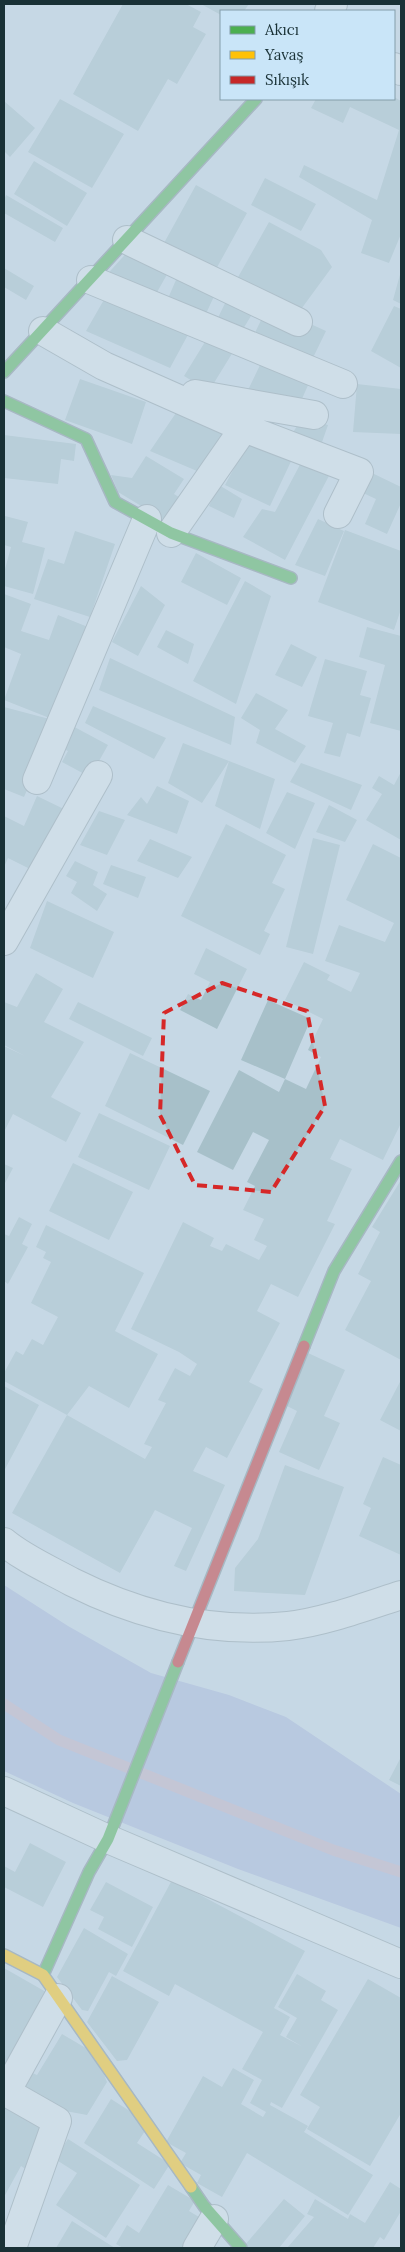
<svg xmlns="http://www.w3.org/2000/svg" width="405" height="2252" viewBox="0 0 405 2252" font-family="Lora,serif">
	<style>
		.green { fill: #a7b5d9 }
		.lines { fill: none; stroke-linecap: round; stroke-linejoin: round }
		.stream { stroke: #c2afc2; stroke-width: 11 }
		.building { fill: #a7c0c9 }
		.street-casing { stroke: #90a0a8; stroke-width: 30 }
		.fast-casing { stroke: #809099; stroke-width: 14 }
		.slow-casing { stroke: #809099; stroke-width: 14 }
		.jam-casing { stroke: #809099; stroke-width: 14 }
		.street { stroke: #d9e4eb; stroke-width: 28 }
		.fast { stroke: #4caf50; stroke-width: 11 }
		.slow { stroke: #ffc107; stroke-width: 11 }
		.jam { stroke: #c62828; stroke-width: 11 }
		.marked { fill: none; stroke: #d62828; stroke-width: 4; stroke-dasharray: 10 6; stroke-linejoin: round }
	</style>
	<rect width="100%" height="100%" fill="#c6d8e5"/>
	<path class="green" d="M4,1585L68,1626L151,1673L229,1695L286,1717L401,1794V1928L238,1869L73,1803L4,1771Z"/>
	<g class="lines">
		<path class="stream" d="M4,1704L59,1740L333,1850L401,1872"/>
	</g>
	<path class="building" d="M123,4H186L201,12L193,27L206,34L177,84L168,79L138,131L73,94Z
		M201,4H249L244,11H221V15Z
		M394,97L401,101V234L389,263L361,253L372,220L299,177L304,165L377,200L399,130L350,107L343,123L311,108L316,99Z
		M60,99L124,134L92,188L28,152Z
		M4,101L35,128L10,157L4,151Z
		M34,161L87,193L67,226L14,194Z
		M265,178L316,204L301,231L251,205Z
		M196,185L247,213L215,271L164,243Z
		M6,195L63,228L55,242L4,213V200Z
		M269,222L321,250L332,267L299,312L237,279Z
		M131,248L169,271L152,301L102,280Z
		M4,268L34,286L26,300L4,287Z
		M401,271V304L393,300Z
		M179,273L217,290L203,320L166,303Z
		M109,291L190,331L170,368L86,331Z
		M228,297L254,311L240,334L215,324Z
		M394,306L401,309V368L371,351Z
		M263,316L304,321L326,331L308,368L251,341Z
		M208,337L233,352L209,391L184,376Z
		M261,363L309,383L301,401L248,390Z
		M80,379L146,402L132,444L65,420Z
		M357,384L401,389V434L353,432Z
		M178,410L232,429L204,474L150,451Z
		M302,418L328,425L321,445L292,434Z
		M4,435L76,444L74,461L61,459L58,484L4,478Z
		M251,437L294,455L270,506L225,485Z
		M146,456L184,479L174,494L185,501L171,524L118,492L111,475L132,478Z
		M304,457L332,470L285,560L243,537L262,509L275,512Z
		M372,473L401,487V503L387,534L365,524L376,499L363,493Z
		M219,485L242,499L234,518L209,506Z
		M5,516L28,522L22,542L45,548L33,594L4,586V573L11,547L4,545Z
		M318,519L344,531L325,576L295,565Z
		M345,530L401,551V609L394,630L318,602Z
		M75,531L115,544L90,617L34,599L48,559L64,564Z
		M196,553L241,578L227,605L181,582Z
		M245,581L271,596L236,704L193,681Z
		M141,586L165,605L138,656L112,642Z
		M4,594L31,604L21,631L49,640L58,615L93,629L57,721L24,797L4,789V707L57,721L4,700L21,654L4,647Z
		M367,627L401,636V731L370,723L385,665L359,657Z
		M166,630L194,644L188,664L157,647Z
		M291,644L317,657L302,687L275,675Z
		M110,658L235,717L231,745L99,690Z
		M325,659L367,671L360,695L371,698L360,737L347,733L340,757L324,753L333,723L308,716Z
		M256,693L288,710L275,729L306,746L295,763L256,743L260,730L241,718Z
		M93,706L166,738L154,759L85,723Z
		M67,723L108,745L90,777L62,762L68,751L55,745Z
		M183,743L229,761L202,803L168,783Z
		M229,761L275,779L260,829L215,806Z
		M301,763L362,785L351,810L290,782Z
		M401,772V840L366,820L382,794L372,788L379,776L394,785Z
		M157,786L189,801L177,834L127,815L141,797L147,804Z
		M287,792L315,803L295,849L266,833Z
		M37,796L70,812L34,871L8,858L4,867V816L24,826Z
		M329,805L357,820L345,842L316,832Z
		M99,811L125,820L107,855L80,845Z
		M226,824L286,855L272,883L285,889L264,931L270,934L260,955L181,916Z
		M313,838L340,845L313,954L286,947Z
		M150,839L192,857L178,878L137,861Z
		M373,844L401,858V1123L383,1160L340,1139L330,1159L352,1169L327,1221L335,1224L298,1297L271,1284L257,1311L280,1323L249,1382L263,1389L227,1458L206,1447L193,1471L225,1485L186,1571L174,1566L192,1528L155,1510L120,1573L12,1513L67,1415L145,1459L152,1447L144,1444L166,1403L158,1400L175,1368L190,1376L197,1364L179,1352L131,1329L183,1222L214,1238L210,1246L222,1251L226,1244L259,1260L267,1246L254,1240L264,1219L243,1210L255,1186L247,1182L269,1140L253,1132L233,1170L197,1152L239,1070L279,1092L285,1079L306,1089L321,1057L308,1050L323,1019L285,1000L304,962L330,975L327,980L351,992L360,973L325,961L339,925L385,942L394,923L346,900Z
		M75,861L98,872L93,885L107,894L97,911L71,893L77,882L66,876Z
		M111,865L146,877L138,898L103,884Z
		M47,901L114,932L93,978L30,948Z
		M206,948L247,969L217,1029L180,1010L188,994L201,1000L210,982L194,974Z
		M36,973L63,989L44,1022L84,1042L51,1097L81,1113L66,1142L13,1114L4,1132V1046L25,1056L4,1045V1002L17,1007Z
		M268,1000L311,1019L285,1079L241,1060Z
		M78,1002L152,1038L143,1056L69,1019Z
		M130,1053L210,1091L183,1145L105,1106Z
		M99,1113L170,1146L149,1190L78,1157Z
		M73,1163L133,1192L109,1240L49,1211Z
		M4,1164L13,1168L4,1185Z
		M401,1180V1360L345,1330L371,1281L358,1274L380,1232L372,1227Z
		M19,1217L32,1224L22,1244L28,1247L8,1284L4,1281V1234L9,1236Z
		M46,1225L144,1273L115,1331L158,1354L129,1408L89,1386L67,1415L4,1381V1373L16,1351L23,1355L32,1339L43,1345L58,1317L31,1303L51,1262L43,1258L46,1252L36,1247Z
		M308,1353L345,1370L324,1416L340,1423L319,1470L279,1452L297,1411L285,1405Z
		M401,1380V1431L380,1420Z
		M4,1386L39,1405L4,1471Z
		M383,1457L401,1465V1555L359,1536L371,1508L363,1504Z
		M285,1465L344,1487L305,1595L234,1591L235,1568L258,1539Z
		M401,1757V1786L389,1780Z
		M30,1843L66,1862L43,1907L4,1887V1866L15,1872Z
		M172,1880L305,1951L274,2008L290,2017L280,2035L303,2047L286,2037L297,2018L278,2007L297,1974L326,1991L321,2000L338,2010L282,2108L271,2102L270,2105L308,2126L304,2132L373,2175L348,2215L247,2153L222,2197L197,2183L201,2175L180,2163L186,2153L166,2142L203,2076L222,2087L233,2068L254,2080L241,2104L263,2117L266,2112L250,2103L262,2080L242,2069L263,2032L175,1984L169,1996L123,1971Z
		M106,1882L153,1907L132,1947L98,1929L104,1917L90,1910Z
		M84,1928L128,1954L116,1976L109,1972L88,2011L82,2010L57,1977Z
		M4,1968L53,1996L4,2084Z
		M112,1976L159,2002L127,2060L117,2061L87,2022Z
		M368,1979L401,1998V2113L370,2166L307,2129L320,2107L300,2095Z
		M62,2034L96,2054L107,2082L87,2115L60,2110L21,2087L30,2072L37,2075Z
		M111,2099L136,2115L145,2131L137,2143L170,2164L154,2189L84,2143Z
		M4,2100L52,2127L27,2170L21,2166L4,2197Z
		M68,2139L140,2185L106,2238L56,2205L77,2173L55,2159Z
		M390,2182L401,2189V2211L384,2240L380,2237L373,2248H287L314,2217L307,2214L315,2199L348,2219L350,2214L365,2223Z
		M168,2185L195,2201L189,2211L204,2220L187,2248H123L116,2244L127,2225L139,2233Z
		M284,2199L305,2216L279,2248H249L245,2245Z
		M72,2221L115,2248H56Z"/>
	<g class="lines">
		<defs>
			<path id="street" d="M329,11L333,4
				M394,67L401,71
				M127,240L298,322
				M91,280L343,384
				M43,331L104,366L244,428L171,533
				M195,394L314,415
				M244,428L359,472L338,514
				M37,780L147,519
				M4,941L98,775
				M4,1542C23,1558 50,1570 72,1582C140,1616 211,1634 288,1626C324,1622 367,1606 401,1595
				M4,1791L108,1839L401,1964
				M12,2248L57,2121L6,2092L58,1998
				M197,2248L214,2219"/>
			<path id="fast" d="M4,372L256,99
				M4,401L86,439L115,502L171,533L291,578
				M304,1346L334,1271L401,1161
				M43,1975L89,1872L108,1839L178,1662
				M191,2187L204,2206L241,2248"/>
			<path id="slow" d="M4,1955L43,1975L191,2187"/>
			<path id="jam" d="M178,1662L304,1346"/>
		</defs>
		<use href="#street" class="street-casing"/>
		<use href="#fast" class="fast-casing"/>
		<use href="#slow" class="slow-casing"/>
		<use href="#jam" class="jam-casing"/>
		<use href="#street" class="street"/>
		<use href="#fast" class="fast"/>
		<use href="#slow" class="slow"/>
		<use href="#jam" class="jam"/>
	</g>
	<path d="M0 0H405V2252H0ZM222,983L307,1011L325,1106L271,1192L195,1185L160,1115L164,1013Z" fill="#c6d8e5" fill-opacity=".55" fill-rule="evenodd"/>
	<path class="marked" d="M222,983L307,1011L325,1106L271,1192L195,1185L160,1115L164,1013Z"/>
	<rect width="405" height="2252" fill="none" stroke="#193136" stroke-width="10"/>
	<rect x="220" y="10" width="175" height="90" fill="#c9e5f8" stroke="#839daa"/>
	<rect x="230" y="26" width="25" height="8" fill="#4caf50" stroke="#839daa"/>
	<text x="265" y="35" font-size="15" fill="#193136">Akıcı</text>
	<rect x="230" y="51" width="25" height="8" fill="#ffc107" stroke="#839daa"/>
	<text x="265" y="60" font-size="15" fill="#193136">Yavaş</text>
	<rect x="230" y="76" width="25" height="8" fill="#c62828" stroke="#839daa"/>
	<text x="265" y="85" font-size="15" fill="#193136">Sıkışık</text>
</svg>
